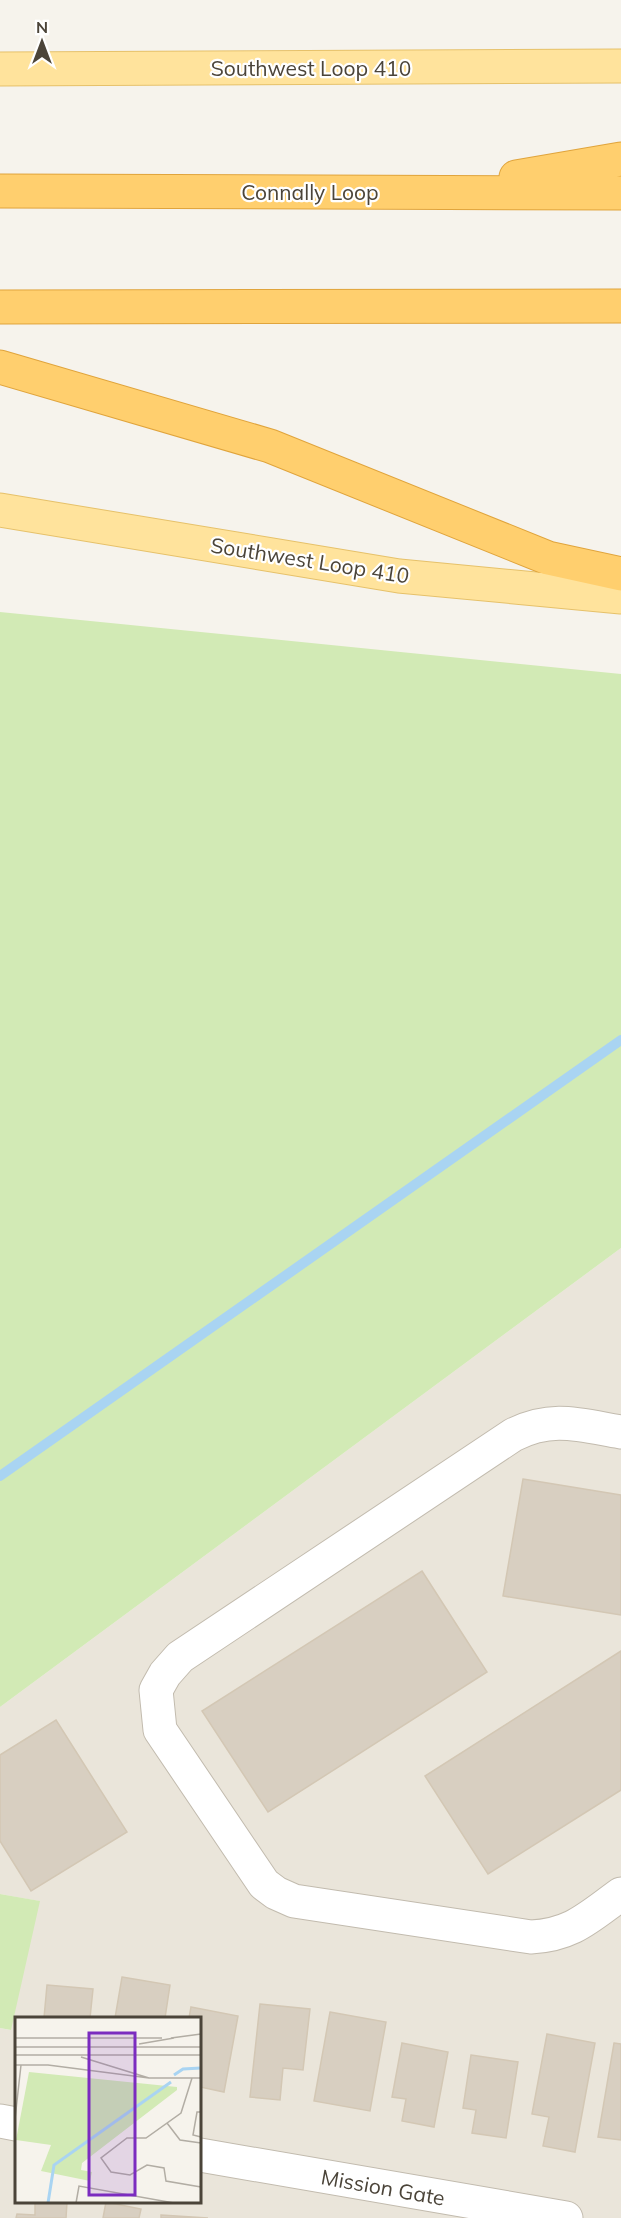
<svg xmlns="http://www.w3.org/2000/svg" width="621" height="2218" viewBox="0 0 621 2218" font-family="Mulish,sans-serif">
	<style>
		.residential { fill: #eae5da; fill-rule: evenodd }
		.green { fill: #d2eab5 }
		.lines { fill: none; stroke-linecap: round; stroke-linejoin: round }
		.stream { stroke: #a9d4f2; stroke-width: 10 }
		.building { fill: #d8cfc1; stroke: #d3c7b4; stroke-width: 1.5 }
		.minor-casing { stroke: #c2bbae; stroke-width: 35 }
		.major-casing { stroke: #e6c16a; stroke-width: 35 }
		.highway-casing { stroke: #e0a43c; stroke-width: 35 }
		.minor { stroke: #fff; stroke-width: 33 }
		.major { stroke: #ffe39c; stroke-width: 33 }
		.highway { stroke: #ffcf6e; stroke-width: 33 }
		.labels { text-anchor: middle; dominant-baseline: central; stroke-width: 4.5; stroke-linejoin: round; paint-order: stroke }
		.street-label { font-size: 21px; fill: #4b4439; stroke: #fff }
		.inset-river { fill: none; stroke: #a9d4f2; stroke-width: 3 }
		.inset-road { fill: none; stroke: #b2ada4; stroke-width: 1.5 }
		.view { fill: #7b2cbf; fill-opacity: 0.15; stroke: #7b2cbf; stroke-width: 3 }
		.inset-edge { fill: none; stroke: #4b4439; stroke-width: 3 }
	</style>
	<rect width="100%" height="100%" fill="#f6f3ec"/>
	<path class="residential" d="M621,1248V2218H0V2028L10,2030L39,1901L0,1894V1707ZM16,2018H200V2202H16Z"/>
	<path class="green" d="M0,612L621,674V1248L0,1707Z
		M0,1894L40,1901L11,2030L0,2028Z"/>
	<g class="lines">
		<path class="stream" d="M0,1476L621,1040"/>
	</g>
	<path class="building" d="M523,1479L621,1495V1615L503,1596Z
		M422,1571L487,1672L268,1812L202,1711Z
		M621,1651V1790L488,1874L425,1776Z
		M56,1720L127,1832L31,1891L0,1841V1755Z
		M122,1977L170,1985L165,2018H115Z
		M47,1985L93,1989L90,2018H44Z
		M260,2004L310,2009L303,2070L283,2068L280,2100L250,2097Z
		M191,2007L238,2016L224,2092L200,2087V2018H189Z
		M330,2012L386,2022L370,2111L314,2101Z
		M547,2034L595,2043L575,2152L543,2146L549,2117L532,2114Z
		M402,2043L448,2052L434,2127L402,2121L406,2099L392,2097Z
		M614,2043L621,2044V2140L598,2137Z
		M471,2055L518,2062L506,2138L472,2133L476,2110L463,2108Z
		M35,2202H67L66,2218H16L17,2214L35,2215Z
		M106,2202L141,2209L139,2218H103Z
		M161,2215L208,2218H161Z"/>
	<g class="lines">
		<defs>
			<path id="minor" d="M621,1432C580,1425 552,1415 513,1435L180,1657L165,1674L156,1690L160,1730L264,1884L276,1893L294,1901L531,1937C572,1935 589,1917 621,1894
				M0,2121L16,2124
				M200,2155L566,2218"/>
			<path id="major" d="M0,69L621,66
				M0,510L399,576L621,597"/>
			<path id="highway" d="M516,177L621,159
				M0,191L621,193
				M0,307L621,306
				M0,367L270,446L548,558L621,574"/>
		</defs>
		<use href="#minor" class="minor-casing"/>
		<use href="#major" class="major-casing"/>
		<use href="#highway" class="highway-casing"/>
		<use href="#minor" class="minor"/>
		<use href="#major" class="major"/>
		<use href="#highway" class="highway"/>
	</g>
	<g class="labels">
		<g class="street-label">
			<text x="311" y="68">Southwest Loop 410</text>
			<text x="310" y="192">Connally Loop</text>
			<text transform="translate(310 560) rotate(9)">Southwest Loop 410</text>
			<text transform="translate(383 2187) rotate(10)">Mission Gate</text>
		</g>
	</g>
	<g transform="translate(15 2017)">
		<rect width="186" height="186" fill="#f6f3ec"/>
		<path d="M14,55L162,70V73L67,146L66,153L77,155L75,164L26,154L36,128L1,123Z" fill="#d2eab5"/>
		<path class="inset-river" d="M159,58L168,52L186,51M33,186L39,148L156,65"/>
		<path class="inset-road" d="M0,21H147M156,21L186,17M124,27L159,21M0,30H186M0,38H186M66,40L134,61M0,48H33L134,61H186M177,61L166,96L131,121H112L86,141L96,155L115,158L132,148L149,151L151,164L186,170M186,95H182L178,118L186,120M0,102L6,48M152,106L165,123L186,126M61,186L64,169L159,186"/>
		<path class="view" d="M74,16H120V178H74Z"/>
		<rect width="186" height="186" class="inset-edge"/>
	</g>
	<g transform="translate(42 42)" stroke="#ffffff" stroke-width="4.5" paint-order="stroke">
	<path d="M0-4.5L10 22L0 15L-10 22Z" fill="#4b4439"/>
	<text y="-9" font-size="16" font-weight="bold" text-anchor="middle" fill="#4b4439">N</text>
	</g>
</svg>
